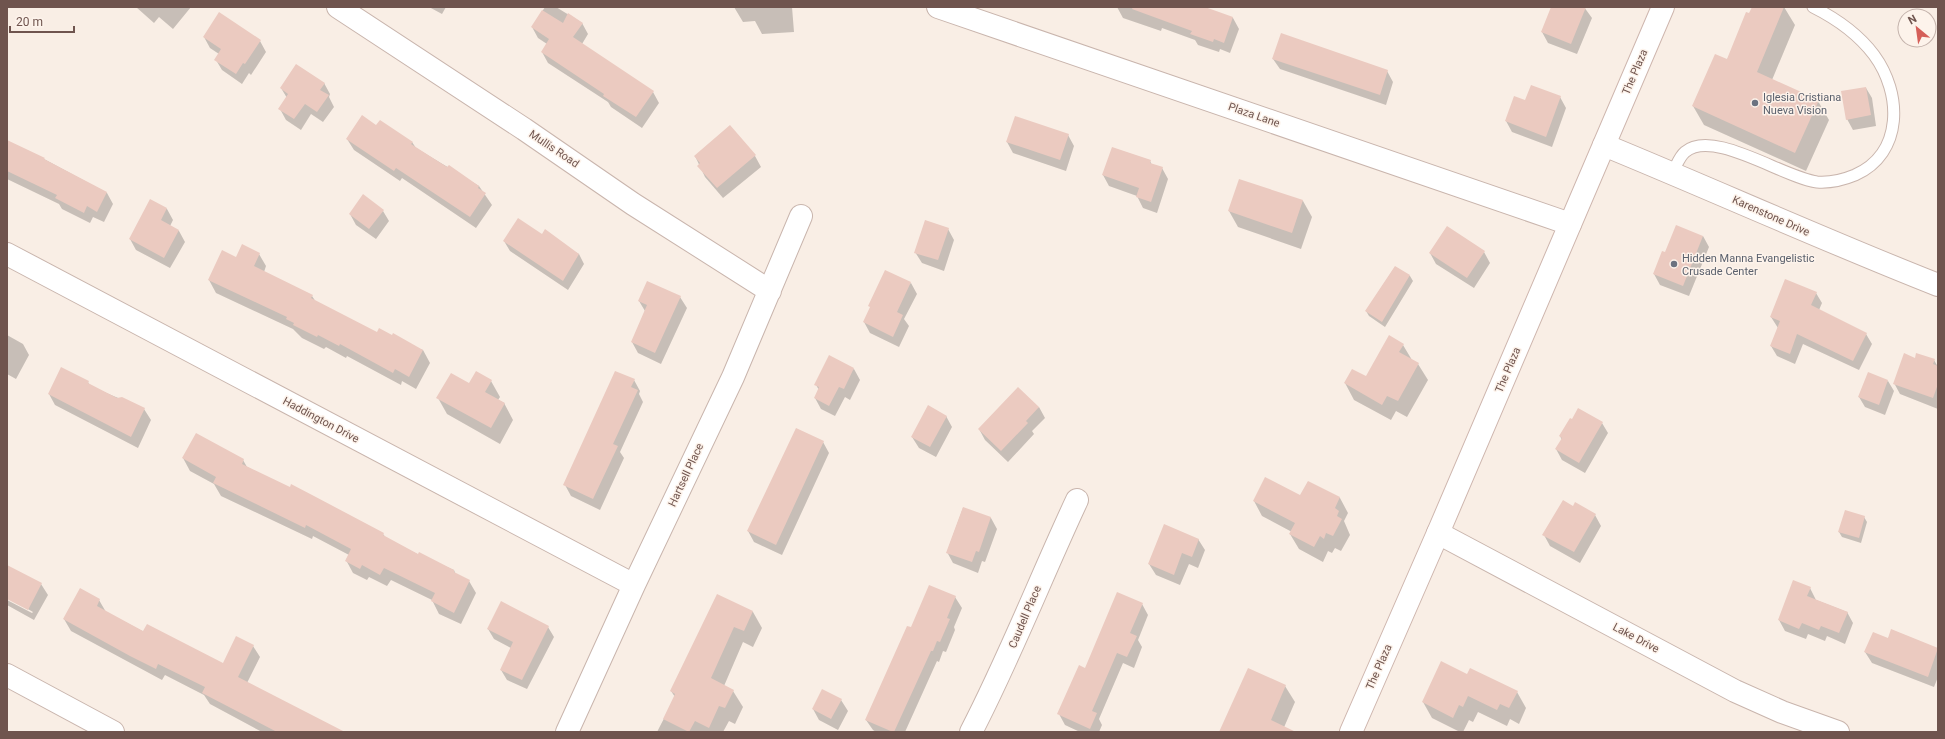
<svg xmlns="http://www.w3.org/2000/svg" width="1945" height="739" viewBox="0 0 1945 739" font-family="Roboto,sans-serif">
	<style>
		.shadow { fill: #0003 }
		.building { fill: #ebcac0 }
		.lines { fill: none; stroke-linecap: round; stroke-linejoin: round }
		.service-casing { stroke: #c9b5ad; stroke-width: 13 }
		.minor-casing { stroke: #c9b5ad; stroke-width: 24 }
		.secondary-casing { stroke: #ceb6ae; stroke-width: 24 }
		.service { stroke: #fff; stroke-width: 11 }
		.minor { stroke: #fff; stroke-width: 22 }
		.secondary { stroke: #fff; stroke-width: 22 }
		.worship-dot { fill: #6b7280; stroke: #fdf3eb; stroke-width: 1.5 }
		.labels { text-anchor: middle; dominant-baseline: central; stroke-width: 3; stroke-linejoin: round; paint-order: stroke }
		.street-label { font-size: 11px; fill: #6f544e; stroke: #fdf3eb }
		.worship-label { font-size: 11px; fill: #5b616d; stroke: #fdf3eb; text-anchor: start }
	</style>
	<rect width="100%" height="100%" fill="#f9eee5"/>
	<path class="shadow" d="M136,7H191L173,29L159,17L154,23Z
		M429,7H446L442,14Z
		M545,7H556L582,23L588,34L582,44L653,92L659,103L642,128L611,107L608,102L548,63L542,52L547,44L538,38L532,27Z
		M734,7H792L794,32L762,34L755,21L743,22Z
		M1117,7H1201L1233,18L1239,29L1230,53L1220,49L1219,52L1198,45L1195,40L1162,28L1161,31L1123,18Z
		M1559,7H1584L1592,18L1577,54L1548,43L1542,32Z
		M1753,7H1784L1795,25L1772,80L1818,101L1829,120L1806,171L1704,125L1693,106L1727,60Z
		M204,37L260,41L266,52L251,75L249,73L242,84L222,70L216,60L219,54L210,48Z
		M1273,59L1387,71L1393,82L1386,105L1280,69Z
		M324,83L330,94L329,97L334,107L323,122L311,114L301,130L286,120L280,109L287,98L281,88Z
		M1866,88L1872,98L1876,126L1853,130L1847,119Z
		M1560,97L1566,108L1552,147L1512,132L1506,121L1525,102Z
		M377,126L412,142L416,148L479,186L492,205L476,228L402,178L400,181L354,150L347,139Z
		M1068,135L1074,146L1066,171L1013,153L1007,142Z
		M7,141L44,159L107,193L113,204L104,222L93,217L90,223L62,209L59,204L7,179Z
		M695,156H755L761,167L723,198L705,177Z
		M1150,161L1152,165L1162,168L1168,179L1157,213L1143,208L1137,196L1109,186L1103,175Z
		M151,201L167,209L173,220L170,226L179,231L185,242L170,268L136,250L130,239Z
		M1303,201L1312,217L1301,249L1238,227L1229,211Z
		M383,211L389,221L376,239L356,225L350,214Z
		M948,229L954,240L944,271L922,263L915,252Z
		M542,236L579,254L584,264L568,290L510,251L504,241Z
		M1703,236L1709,247L1689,296L1660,285L1654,274L1666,253Z
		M1484,252L1490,263L1474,288L1436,264L1430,253Z
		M259,254L266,266L264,272L312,296L316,302L378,334L423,350L430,363L416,389L402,381L401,385L347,356L346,358L326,347L324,349L302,338L293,329L216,293L209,280L236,258Z
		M1395,267L1410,276L1413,281L1385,327L1369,316L1366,311Z
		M911,283L917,294L904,319L909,326L899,347L870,333L864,322L871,308Z
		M1816,293L1822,303L1819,310L1866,334L1872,344L1859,370L1803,344L1795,364L1777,356L1771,346L1778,328L1771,317Z
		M680,297L687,308L661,364L638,353L632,342L645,311L639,301Z
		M7,335L23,344L29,355L16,379L7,374Z
		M1403,345L1412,360L1418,364L1428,380L1407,417L1396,411L1391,420L1354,400L1345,383L1366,378Z
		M1915,359L1934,360L1938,367V409L1900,394L1894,383Z
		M854,369L860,380L850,400L845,397L835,416L821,409L815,398L819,390L816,385Z
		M634,380L640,391L639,394L643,402L620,452L624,458L600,510L571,496L565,485Z
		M491,381L500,397L498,400L504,403L513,420L500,444L447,414L438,398L469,384Z
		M1888,381L1894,391L1885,415L1865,407L1859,397Z
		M88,382L90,386L144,409L151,420L138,448L55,405L49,394Z
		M1039,407L1045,418L1032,431L1034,434L1008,462L985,440L979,429Z
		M946,416L952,427L936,457L919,448L912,437Z
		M1602,423L1608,433L1585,473L1562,460L1556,449L1562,440L1560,436Z
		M823,442L829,453L782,555L754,542L748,531Z
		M183,458L243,460L247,467L383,534L386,538L419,555L454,570L456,575L469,581L476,593L461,624L439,614L432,600L391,580L387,586L369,577L367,580L353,573L346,560L349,555L313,536L312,539L221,496L214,484L190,471Z
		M1308,482L1340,498L1348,513L1344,521L1350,535L1341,551L1335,548L1332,553L1328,551L1323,562L1299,549L1290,534L1292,532L1262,516L1254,501L1301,496Z
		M1574,507L1595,515L1601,526L1580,563L1550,546L1544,535Z
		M963,508L991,518L997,529L985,562L982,561L978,573L953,563L947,552Z
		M1864,517L1867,522L1861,543L1842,537L1839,532Z
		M1198,539L1205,550L1198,568L1189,564L1180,585L1156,575L1149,564Z
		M7,566L41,584L48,595L34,620L7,605V600L32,613L33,612L7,597Z
		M1810,588L1816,600L1847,612L1853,623L1845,644L1827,636L1825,641L1808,634L1806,639L1785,631L1779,620Z
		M717,596L753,612L762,628L753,647L743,642L724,686L733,691L743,707L735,724L729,721L723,732H657L675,697L671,691Z
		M955,597L962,608L954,627L955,630L946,652L943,651L939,662L937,661L905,732H876L873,730L866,720L912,628Z
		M99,600L106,612L144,632L223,665L253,646L260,657L247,683L340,732H262L210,704L204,695L165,675L162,680L71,631L64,619Z
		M1142,604L1148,615L1138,640L1142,647L1134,668L1123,663L1099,719L1102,725L1099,732H1080L1065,725L1059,714L1085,669Z
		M548,627L554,637L527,689L507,680L501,670L511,648L494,639L488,629Z
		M1892,630L1938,649V677L1934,687L1872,663L1865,652L1888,639Z
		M1468,676L1517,692L1526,708L1519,724L1510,719L1507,726L1478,712L1473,722L1469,720L1463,732H1460L1432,718L1423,702Z
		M1285,686L1295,702L1282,732H1220Z
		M841,700L848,711L838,730L819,720L813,709Z"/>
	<path class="building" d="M1133,7H1205L1233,17L1224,43L1214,39L1213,42L1190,34L1192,31L1132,9Z
		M1551,7H1586L1571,44L1541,32Z
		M1752,7H1784L1757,72L1819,100L1795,153L1692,106L1715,54L1727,59L1746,12L1749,13Z
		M542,10L563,23L568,13L583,23L573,37L654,91L636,117L603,96L604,94L541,52L549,39L531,27Z
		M219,12L261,40L245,64L243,63L236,74L214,60L221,49L203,37Z
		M1281,33L1388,70L1380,95L1272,59Z
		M296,64L325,83L320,90L329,95L317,112L305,104L294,119L278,109L288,94L280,88Z
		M1531,85L1561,96L1546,137L1505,121L1514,96L1525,100Z
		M1866,87L1871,115L1846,120L1841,91Z
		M362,115L376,125L380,120L413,142L411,144L447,167L449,165L479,186L478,188L486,193L470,217L396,168L394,171L346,139Z
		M1015,116L1069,134L1060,160L1006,142Z
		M730,125L756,155L717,188L697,166L700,163L694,156Z
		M7,140L45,158L44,159L107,192L97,212L87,206L84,213L55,198L57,195L7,171Z
		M1112,147L1151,160L1150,163L1163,167L1151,202L1136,197L1139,188L1102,175Z
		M1239,179L1303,200L1292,233L1228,211Z
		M363,194L384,210L369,229L349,214Z
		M150,199L167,208L161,220L179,230L164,258L129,239Z
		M518,218L542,234L545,229L579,254L563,281L503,241Z
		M925,220L949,228L938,260L914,253Z
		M1676,225L1703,236L1683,286L1653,274L1662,251L1665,252Z
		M1447,226L1485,251L1467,278L1429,253Z
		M242,244L260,253L254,266L313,295L311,298L377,332L379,328L392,335L393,333L423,350L409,377L395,369L393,373L340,344L339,346L318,335L317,337L293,325L294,323L286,319L287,317L208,280L222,250L236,257Z
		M1395,266L1410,275L1382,322L1365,311Z
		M885,270L911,282L897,312L903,315L893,337L863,322L870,307L868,306Z
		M1785,279L1817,292L1811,305L1867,333L1853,361L1797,334L1790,354L1770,346L1780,321L1770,317Z
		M647,281L681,296L655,353L631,342L647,305L638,301Z
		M1389,335L1404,344L1399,352L1419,363L1398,401L1387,396L1382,405L1344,383L1352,369L1366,376Z
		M1904,353L1915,358L1916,353L1935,359L1933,364L1938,366V384L1933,398L1893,384Z
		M829,355L854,368L844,389L839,387L829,406L814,398L819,387L814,385Z
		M61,367L89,381L88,383L117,398L122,397L145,408L131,437L48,394Z
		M476,371L492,380L485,392L505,403L491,428L436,398L451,373L469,383Z
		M615,371L635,379L631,387L638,390L613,444L618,446L593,499L563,485Z
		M1868,372L1888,380L1879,405L1858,397Z
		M1018,387L1039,407L1026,421L1028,423L1001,451L978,429Z
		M928,405L947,416L930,447L911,437Z
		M1578,408L1603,422L1579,463L1555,449L1562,438L1559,436L1570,418L1572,419Z
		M796,428L824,441L776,545L747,531Z
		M196,433L244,459L242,464L290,487L291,484L314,496L384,533L383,535L418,554L419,552L454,570V572L470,580L454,613L431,601L435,593L384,568L380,575L362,565L360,569L345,561L351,549L306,525L305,528L213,483L216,477L182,458Z
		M1265,477L1300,495L1308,481L1340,497L1335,508L1339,511L1337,516L1342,519L1333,536L1326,533L1324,539L1320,536L1314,547L1289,534L1295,523L1253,501Z
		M1563,500L1573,506L1575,502L1596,514L1574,552L1542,535Z
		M963,507L991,517L979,552L976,551L972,562L946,553Z
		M1845,510L1865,516L1859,538L1838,532Z
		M1164,524L1199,539L1192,557L1182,553L1174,575L1148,564Z
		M7,565L42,583L28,610L7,599Z
		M1793,580L1811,587L1807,596L1848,612L1839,633L1821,626L1819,630L1802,623L1799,629L1778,620Z
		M929,585L956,596L947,618L950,619L940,642L937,641L933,651H931L894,732H893L865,720L907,626L911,627Z
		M80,588L100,599L97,606L143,631L147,624L223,663L236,636L254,645L238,677L345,732H277L202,693L205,687L158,664L156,669L130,656L63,619Z
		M1117,592L1143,603L1130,633L1137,636L1127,657L1117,653L1092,711L1097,713L1090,729L1057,714L1079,665L1085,668Z
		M717,594L753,611L744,631L734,627L711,678L734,690L725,708L719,706L709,728L695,721L689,732L663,719L675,694L670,691Z
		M501,601L549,626L522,680L500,670L513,642L487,629Z
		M1891,629L1938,648L1928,677L1864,652L1873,632L1888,638Z
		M1441,661L1467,674L1470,668L1518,691L1509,708L1500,704L1497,710L1468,696L1463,707L1459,705L1453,718L1422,702Z
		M1248,668L1286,685L1271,720L1296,732H1219Z
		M822,689L842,699L831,719L812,709Z"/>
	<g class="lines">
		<defs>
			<path id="service" d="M1672,173C1676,167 1679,157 1685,152C1713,128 1784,178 1817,182C1831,183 1843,180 1855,175C1904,153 1902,93 1874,55C1859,35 1835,18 1813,7"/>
			<path id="minor" d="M338,7L524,129L633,204L770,291
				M938,7L1570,224
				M1604,145C1716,191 1826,241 1938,285
				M7,254L634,585
				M1438,533L1735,691L1782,712L1838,732
				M7,675L113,732
				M567,732L634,585L733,377L801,216
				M971,732C1010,657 1041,577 1077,500"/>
			<path id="secondary" d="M1351,732L1438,533L1663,7"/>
		</defs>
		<use href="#service" class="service-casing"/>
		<use href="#minor" class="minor-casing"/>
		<use href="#secondary" class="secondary-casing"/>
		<use href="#service" class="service"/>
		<use href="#minor" class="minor"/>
		<use href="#secondary" class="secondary"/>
	</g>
	<g class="worship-dot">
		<circle cx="1755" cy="103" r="4"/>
		<circle cx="1674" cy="264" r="4"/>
	</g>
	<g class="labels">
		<g class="street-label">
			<text transform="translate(1635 72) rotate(-67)">The Plaza</text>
			<text transform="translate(1254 115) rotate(19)">Plaza Lane</text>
			<text transform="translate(554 149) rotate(34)">Mullis Road</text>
			<text transform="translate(1771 216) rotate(24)">Karenstone Drive</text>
			<text transform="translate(1508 370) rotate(-67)">The Plaza</text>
			<text transform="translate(321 420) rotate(28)">Haddington Drive</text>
			<text transform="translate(686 475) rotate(-65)">Hartsell Place</text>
			<text transform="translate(1025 617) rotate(-67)">Caudell Place</text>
			<text transform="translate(1636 638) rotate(28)">Lake Drive</text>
			<text transform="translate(1379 667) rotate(-66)">The Plaza</text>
		</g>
		<g class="worship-label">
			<text x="1763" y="97">Iglesia Cristiana<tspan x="1763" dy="13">Nueva Vision</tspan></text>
			<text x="1682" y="258">Hidden Manna Evangelistic<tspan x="1682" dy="13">Crusade Center</tspan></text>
		</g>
	</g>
	<rect width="1945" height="739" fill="none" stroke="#6f544e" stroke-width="16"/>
	<g transform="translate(1917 28) rotate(331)"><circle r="19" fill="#fdf3eb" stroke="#c4b3ac"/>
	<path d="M0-3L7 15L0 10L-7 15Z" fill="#d55f59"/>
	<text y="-6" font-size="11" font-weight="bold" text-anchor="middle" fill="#6f544e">N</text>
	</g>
	<path d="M10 26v6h64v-6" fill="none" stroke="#6f544e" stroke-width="2"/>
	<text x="16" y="26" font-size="12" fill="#6f544e" stroke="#fdf3eb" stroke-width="3" paint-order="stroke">20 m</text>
</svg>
